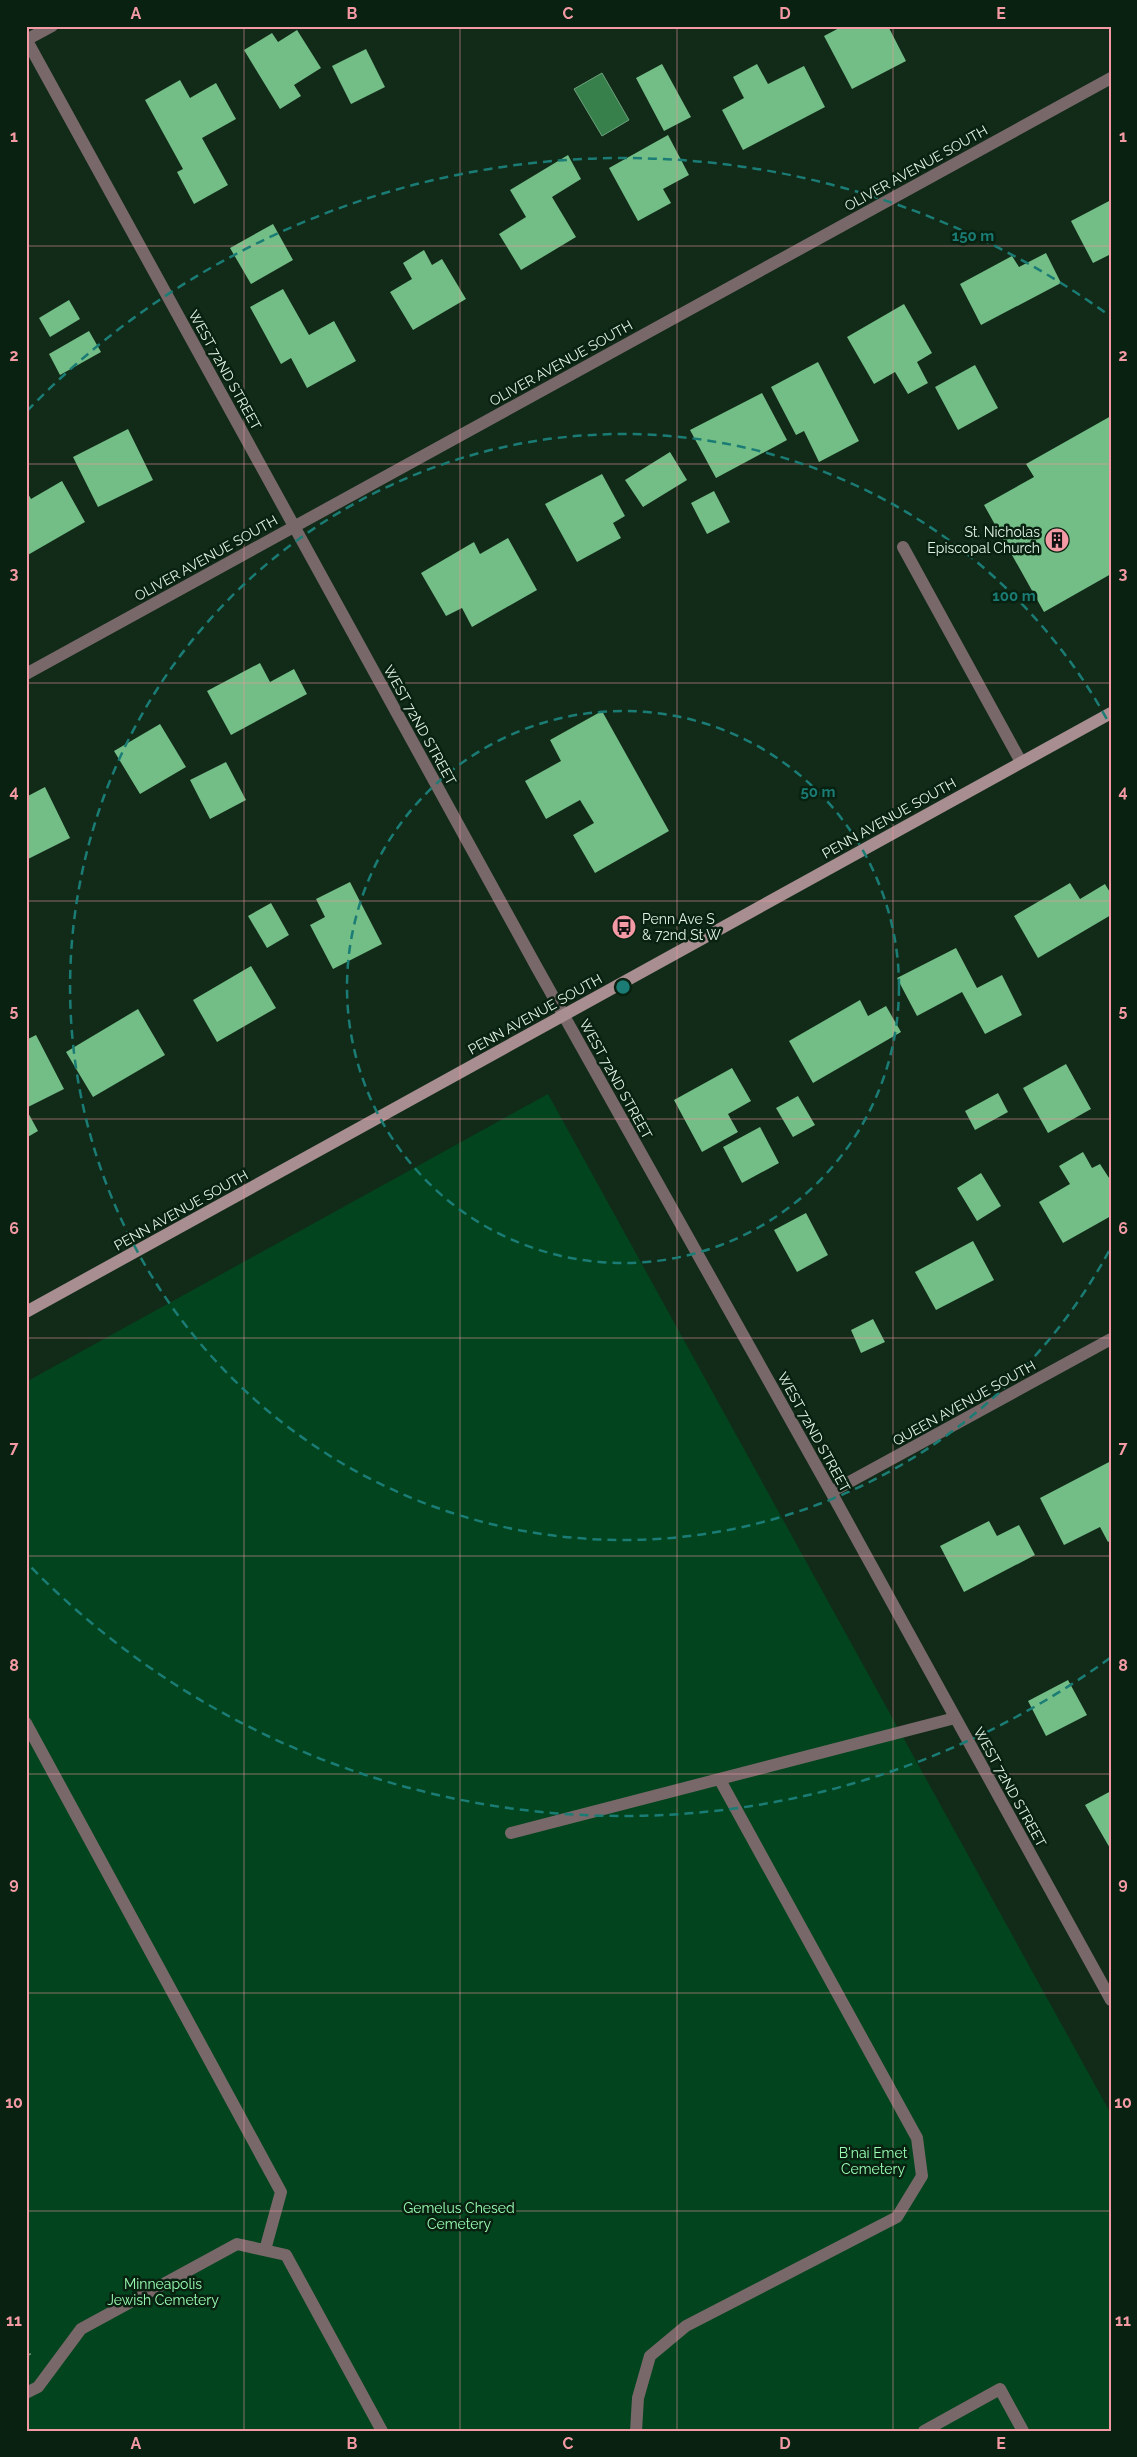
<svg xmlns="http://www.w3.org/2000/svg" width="1137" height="2457" viewBox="0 0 1137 2457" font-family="Raleway,sans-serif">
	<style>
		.green { fill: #02441d }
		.water { fill: #37804c; stroke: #6ba27a }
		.building { fill: #73bd86 }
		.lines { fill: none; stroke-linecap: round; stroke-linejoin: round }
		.path { stroke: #7c9181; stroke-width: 3; stroke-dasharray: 2.5 4; stroke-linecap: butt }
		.service { stroke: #796869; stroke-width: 12 }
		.minor { stroke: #796869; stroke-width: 12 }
		.secondary { stroke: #a88e90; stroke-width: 12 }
		.grid { fill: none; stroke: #f49aa4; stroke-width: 1; stroke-opacity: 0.55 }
		.ring { fill: none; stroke: #1a7c74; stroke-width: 2.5; stroke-dasharray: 9 6 }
		.labels { text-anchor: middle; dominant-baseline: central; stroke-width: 5; stroke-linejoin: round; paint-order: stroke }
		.street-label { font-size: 14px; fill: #e3f3e6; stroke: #082110 }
		.poi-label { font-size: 14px; fill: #e3f3e6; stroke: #082110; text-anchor: end }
		.park-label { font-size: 14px; fill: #9bffb4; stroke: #082110 }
		.centre { fill: #1a7c74; stroke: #082110; stroke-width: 2.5 }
		.ring-label { font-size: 15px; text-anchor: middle; font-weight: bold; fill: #1a7c74; stroke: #082110; stroke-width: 5; stroke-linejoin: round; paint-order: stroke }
		.neatline { fill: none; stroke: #f49aa4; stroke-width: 2 }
		.grid-label { font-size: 16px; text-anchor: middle; font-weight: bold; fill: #f49aa4 }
	</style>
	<rect width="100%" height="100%" fill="#122b19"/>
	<path class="green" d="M548,1094L1111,2114V2431H26V1382Z"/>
	<path class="water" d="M602,73L629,120L602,136L574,89Z"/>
	<path class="building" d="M843,26H888L906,61L852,89L824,36Z
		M297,30L321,68L294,85L301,96L280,109L244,50L272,33L278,42Z
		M366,49L385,87L351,104L332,66Z
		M662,64L691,117L664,131L636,78Z
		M757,64L768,84L804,66L825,107L743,150L722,110L744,98L733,77Z
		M180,80L190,98L216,83L236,119L202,138L228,185L194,204L177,172L183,169L145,100Z
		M668,135L689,175L663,189L671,203L638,221L609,168Z
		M568,155L581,179L552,197L576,237L521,270L499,234L526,217L510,190Z
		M1111,200V254L1093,263L1071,221Z
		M273,224L293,260L251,284L230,248Z
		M424,250L432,265L442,259L466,299L413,330L390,292L412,279L403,263Z
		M1046,253L1061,283L981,325L960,284L1012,256L1019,267Z
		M283,289L309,335L334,321L356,361L307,388L291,358L281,364L250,307Z
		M69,300L80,319L50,337L39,318Z
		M904,304L932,353L917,362L928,383L908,394L895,372L874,384L847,337Z
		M89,331L101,352L60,375L49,354Z
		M818,362L859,441L819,462L804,431L796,435L771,387Z
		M975,365L998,408L958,430L935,387Z
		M762,393L787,440L716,478L690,430Z
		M1111,416V574L1044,612L984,505L1034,477L1026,464Z
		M128,429L153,480L98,507L73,457Z
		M670,452L687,480L643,507L625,480Z
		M602,474L625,516L613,523L621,538L577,562L545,504Z
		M62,481L85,522L26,556V490L31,499Z
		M714,491L730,522L707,534L691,503Z
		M508,538L537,590L472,627L462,608L446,616L421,573L474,542L480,554Z
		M260,663L270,682L294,669L307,694L231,735L207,691Z
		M602,711L669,831L595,873L573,835L594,823L580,800L546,819L525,781L561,761L550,740Z
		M160,724L186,767L140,794L114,751Z
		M226,762L246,800L210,819L190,780Z
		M45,787L70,838L26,860V797Z
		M350,882L382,944L333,969L310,925L325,917L316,899Z
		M1070,883L1080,899L1105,884L1111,894V915L1038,958L1014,916Z
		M271,903L289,935L267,948L248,916Z
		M956,948L977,988L1002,975L1022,1015L985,1034L962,992L917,1016L897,978Z
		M251,966L276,1008L217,1042L193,1000Z
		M860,1000L868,1016L886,1006L901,1032L813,1083L789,1041Z
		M138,1009L165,1055L93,1097L66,1052Z
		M36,1035L64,1089L26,1108V1040Z
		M1066,1064L1091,1109L1048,1133L1023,1088Z
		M732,1068L751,1101L728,1114L738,1132L702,1152L674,1100Z
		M998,1093L1008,1112L975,1130L965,1111Z
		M798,1096L815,1125L793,1137L776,1108Z
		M26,1109L38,1131L26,1138Z
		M760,1127L779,1163L742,1183L723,1147Z
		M1083,1152L1092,1168L1100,1164L1111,1181V1216L1063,1243L1039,1202L1070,1184L1059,1166Z
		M981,1173L1001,1206L977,1221L957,1188Z
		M806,1213L828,1255L797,1272L774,1230Z
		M973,1241L994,1280L936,1310L915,1272Z
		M873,1319L885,1342L861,1353L851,1330Z
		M1111,1461V1540L1108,1542L1100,1527L1064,1545L1040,1498Z
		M989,1521L997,1536L1019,1525L1035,1555L964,1592L940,1546Z
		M1068,1680L1087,1715L1046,1736L1028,1701Z
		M1111,1791V1850L1085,1805Z"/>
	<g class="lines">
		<path class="path" d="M26,2348L30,2355"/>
		<path class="service" d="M903,547L1021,762
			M26,1723L281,2192L265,2250
			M511,1833L955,1718
			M26,2393L38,2387L81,2329L237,2244L286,2255L382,2431
			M636,2431L638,2398L650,2356L686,2326L897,2217L922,2176L917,2138L720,1780
			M924,2431L1000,2389L1023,2431"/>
		<path class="minor" d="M26,39L536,966L831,1492L1111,2000
			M26,40L52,26
			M26,674L1111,78
			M831,1492L1111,1339"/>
		<path class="secondary" d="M26,1312L1111,713"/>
	</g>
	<path class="grid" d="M244,26V2431M460,26V2431M677,26V2431M893,26V2431M26,246H1111M26,464H1111M26,683H1111M26,901H1111M26,1119H1111M26,1338H1111M26,1556H1111M26,1774H1111M26,1993H1111M26,2211H1111"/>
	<g class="ring">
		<circle cx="623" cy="987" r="276"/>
		<path d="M1109 1251A553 553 0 1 1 1109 723"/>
		<path d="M1110 1658A829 829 0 0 1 27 1563M27 411A829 829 0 0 1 1110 316"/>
	</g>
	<defs>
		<symbol id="building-disc" viewBox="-11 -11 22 22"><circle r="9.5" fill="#f49aa4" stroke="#082110"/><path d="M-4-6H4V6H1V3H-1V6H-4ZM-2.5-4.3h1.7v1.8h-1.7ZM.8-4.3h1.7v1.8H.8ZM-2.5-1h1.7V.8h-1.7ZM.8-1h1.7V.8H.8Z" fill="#111"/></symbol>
		<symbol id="bus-disc" viewBox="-11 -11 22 22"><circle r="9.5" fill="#f49aa4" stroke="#082110"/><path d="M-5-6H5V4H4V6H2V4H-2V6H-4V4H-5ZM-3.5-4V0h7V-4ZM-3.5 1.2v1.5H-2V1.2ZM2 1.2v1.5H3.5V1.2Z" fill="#111"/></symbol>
	</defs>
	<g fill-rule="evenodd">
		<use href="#building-disc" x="1043" y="526" width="28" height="28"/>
		<use href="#bus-disc" x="610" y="913" width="28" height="28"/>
	</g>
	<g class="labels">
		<g class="street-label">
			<text transform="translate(916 168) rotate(-29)">OLIVER AVENUE SOUTH</text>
			<text transform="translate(561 363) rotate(-29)">OLIVER AVENUE SOUTH</text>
			<text transform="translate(225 370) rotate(61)">WEST 72ND STREET</text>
			<text transform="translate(206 558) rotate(-29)">OLIVER AVENUE SOUTH</text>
			<text transform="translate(420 725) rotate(61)">WEST 72ND STREET</text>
			<text transform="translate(889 818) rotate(-29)">PENN AVENUE SOUTH</text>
			<text transform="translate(535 1014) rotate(-29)">PENN AVENUE SOUTH</text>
			<text transform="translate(616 1079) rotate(61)">WEST 72ND STREET</text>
			<text transform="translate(181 1210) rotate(-29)">PENN AVENUE SOUTH</text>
			<text transform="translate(964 1403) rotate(-29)">QUEEN AVENUE SOUTH</text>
			<text transform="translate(814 1432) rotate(61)">WEST 72ND STREET</text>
			<text transform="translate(1010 1787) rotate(61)">WEST 72ND STREET</text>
		</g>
		<g class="poi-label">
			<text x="1040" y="532">St. Nicholas<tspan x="1040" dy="16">Episcopal Church</tspan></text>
			<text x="642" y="919" text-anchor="start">Penn Ave S<tspan x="642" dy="16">&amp; 72nd St W</tspan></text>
		</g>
		<g class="park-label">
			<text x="873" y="2153">B'nai Emet<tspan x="873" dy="16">Cemetery</tspan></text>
			<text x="459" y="2208">Gemelus Chesed<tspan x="459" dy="16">Cemetery</tspan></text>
			<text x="163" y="2284">Minneapolis<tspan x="163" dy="16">Jewish Cemetery</tspan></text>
		</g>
	</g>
	<circle cx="623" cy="987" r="8" class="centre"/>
	<g class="ring-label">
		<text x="973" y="241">150 m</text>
		<text x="1014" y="601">100 m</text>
		<text x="818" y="797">50 m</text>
	</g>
	<rect width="1137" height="2457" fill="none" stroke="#082110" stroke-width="55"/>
	<rect x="28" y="28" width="1082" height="2402" class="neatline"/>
	<g class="grid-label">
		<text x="136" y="19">A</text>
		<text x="352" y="19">B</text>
		<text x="568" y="19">C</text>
		<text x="785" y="19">D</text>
		<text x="1001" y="19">E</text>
		<text x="14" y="142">1</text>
		<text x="1123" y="142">1</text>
		<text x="14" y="361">2</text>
		<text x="1123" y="361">2</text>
		<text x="14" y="579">3</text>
		<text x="1123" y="579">3</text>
		<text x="14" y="797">4</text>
		<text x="1123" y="797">4</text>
		<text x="14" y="1016">5</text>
		<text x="1123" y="1016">5</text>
		<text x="14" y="1234">6</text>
		<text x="1123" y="1234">6</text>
		<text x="14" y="1453">7</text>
		<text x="1123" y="1453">7</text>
		<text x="14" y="1671">8</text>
		<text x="1123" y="1671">8</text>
		<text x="14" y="1889">9</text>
		<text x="1123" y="1889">9</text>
		<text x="14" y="2108">10</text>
		<text x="1123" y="2108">10</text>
		<text x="14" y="2326">11</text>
		<text x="1123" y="2326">11</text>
		<text x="136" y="2449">A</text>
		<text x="352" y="2449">B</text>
		<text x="568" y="2449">C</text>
		<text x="785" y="2449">D</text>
		<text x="1001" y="2449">E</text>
	</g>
</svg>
